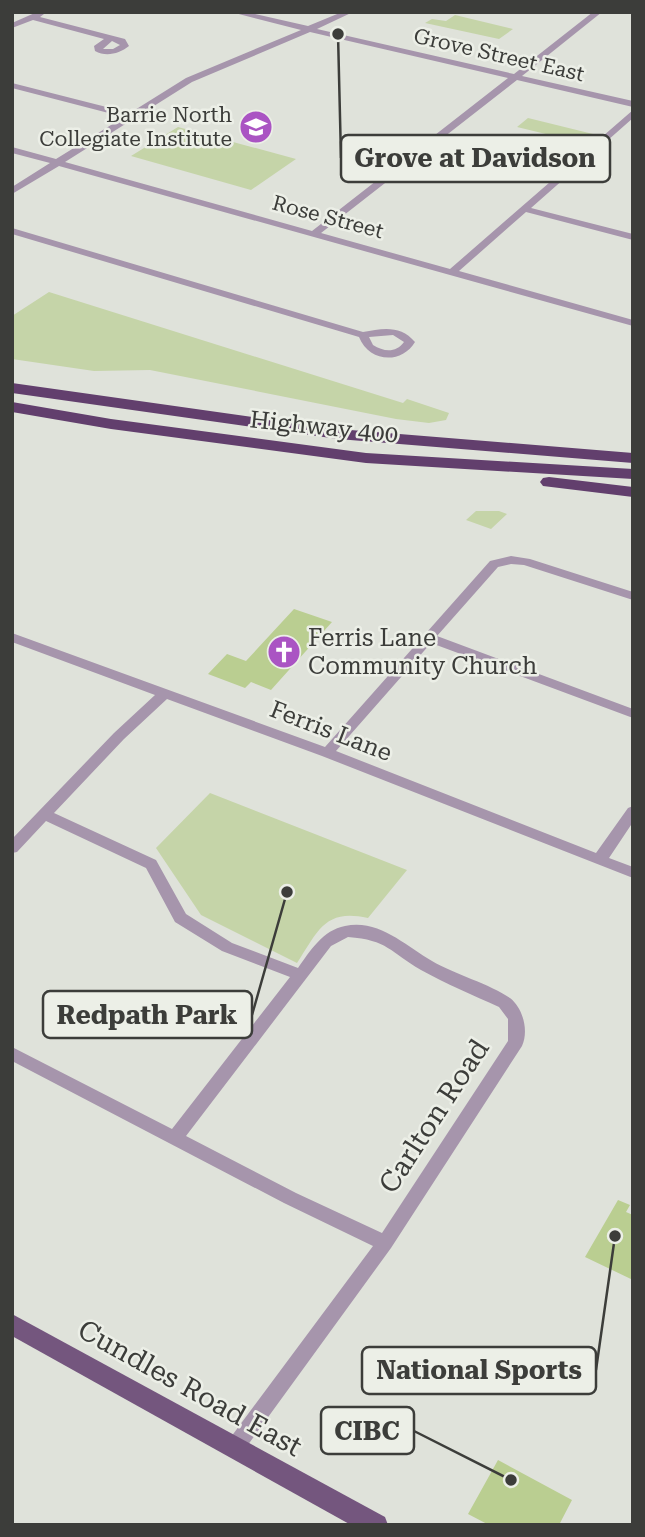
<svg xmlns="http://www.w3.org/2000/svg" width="645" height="1537" viewBox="0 0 645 1537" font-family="'Roboto Serif',serif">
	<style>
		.green { fill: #c5d4a8 }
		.building { fill: #bace91 }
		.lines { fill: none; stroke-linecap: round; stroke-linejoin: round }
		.minor { fill: #a695ac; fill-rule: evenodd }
		.major { fill: #74567e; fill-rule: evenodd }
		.highway { fill: #623f6d; fill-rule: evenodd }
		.labels { text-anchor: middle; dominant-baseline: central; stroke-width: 5; stroke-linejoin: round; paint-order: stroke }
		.far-street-label { font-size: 21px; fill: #3c3d3a; stroke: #ecefe7 }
		.far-poi-label { font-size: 21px; fill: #3c3d3a; stroke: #ecefe7; text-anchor: end }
		.street-label { font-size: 24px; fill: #3c3d3a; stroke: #ecefe7 }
		.poi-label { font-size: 24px; fill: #3c3d3a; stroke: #ecefe7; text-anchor: start }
		.near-street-label { font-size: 28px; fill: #3c3d3a; stroke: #ecefe7 }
		.leader { fill: none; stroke: #3c3d3a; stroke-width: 2.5 }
		.callout-dot { fill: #3c3d3a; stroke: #ecefe7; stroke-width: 2.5 }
		.callout { fill: #ecefe7; stroke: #3c3d3a; stroke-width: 2.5 }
		.callout-label { font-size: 26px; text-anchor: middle; font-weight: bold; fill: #3c3d3a }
	</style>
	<rect width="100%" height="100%" fill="#dfe2da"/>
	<path class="green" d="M455,15L513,29L499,39L425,23L432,19L446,21Z
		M528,118L597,135L587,144L517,127Z
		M178,127L296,159L251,190L131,156Z
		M49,292L403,403L407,399L449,413L446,420L429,423L396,419L150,370L94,371L12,359V316Z
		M476,511H499L507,514L491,529L466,520Z
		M210,793L407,870L368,918C325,908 318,931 297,963L201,915L156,848Z"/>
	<path class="building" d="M294,609L332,622L271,690L251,682L245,688L208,674L227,654L246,661Z
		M618,1200L630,1205L626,1212L633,1215V1280L585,1257Z
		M498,1460L572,1500L559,1525H489L468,1514Z"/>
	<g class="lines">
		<path class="minor" d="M37,12H43L44,14L40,17L125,39L129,46C119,54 106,57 95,51L94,46L104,39L33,20L12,28V23ZM112,41L120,45L113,49H103Z
			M231,12H246L308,26L342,12H353L317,29L514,74L593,12H602L522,76L633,101V107L517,80L321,233L450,269L633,110V118L531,208L633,234V240L526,212L459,271L633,320V326L59,166L12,194V187L50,163L12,153V147L56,159L124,117L12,88V83L130,113L186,78L301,30ZM310,32L508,78L312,231L65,162L192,82Z
			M12,228L363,332C383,328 401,325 415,342C401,365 369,362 359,337L12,234ZM393,335L404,342C396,353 384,352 373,345L369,337Z
			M511,556L530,559L633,592V600L524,565L511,564L498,567L437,636L633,709V718L431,643L336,751L596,853L628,808L633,806V822L609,858L633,867V878L322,756L167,699L124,739L54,813L156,860L186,914L232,943L298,968C310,951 323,930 345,926C380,919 405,946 432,961C454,974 490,984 510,998C523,1008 529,1031 522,1046L391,1248L242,1453L235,1456L228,1453L225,1447L228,1441L373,1246L284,1203L12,1061V1047L172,1129L290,977L222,951L175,922L146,868L46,821L17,852L12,853V839L114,733L155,695L12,642V633L325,747L490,561ZM348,937C388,940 390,952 421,970C446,984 473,995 499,1007L508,1019V1041L382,1233L296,1193L186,1136L331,946Z"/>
		<path class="major" d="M12,1314L385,1517L388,1525H351L12,1336Z"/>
		<path class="highway" d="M12,383L338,429L633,453V463L338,439L12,393Z
			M12,402L111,419L366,453L633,469V479L366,463L111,429L12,412Z
			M549,477L633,487V497L543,486L540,482L543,478Z"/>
	</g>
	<defs>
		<symbol id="school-disc" viewBox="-11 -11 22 22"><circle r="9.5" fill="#aa54c3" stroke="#ecefe7"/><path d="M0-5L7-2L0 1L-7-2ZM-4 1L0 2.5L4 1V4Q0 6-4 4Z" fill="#fff"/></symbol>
		<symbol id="church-disc" viewBox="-11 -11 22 22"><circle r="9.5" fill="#aa54c3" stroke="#ecefe7"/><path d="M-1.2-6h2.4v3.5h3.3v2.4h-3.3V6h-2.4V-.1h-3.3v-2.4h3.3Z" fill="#fff"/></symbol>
	</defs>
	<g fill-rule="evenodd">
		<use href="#school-disc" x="237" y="108" width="38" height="38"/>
		<use href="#church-disc" x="265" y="633" width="38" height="38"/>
	</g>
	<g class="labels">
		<g class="far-street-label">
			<text transform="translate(499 55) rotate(13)">Grove Street East</text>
			<text transform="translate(328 217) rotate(15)">Rose Street</text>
		</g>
		<g class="far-poi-label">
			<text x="232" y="115">Barrie North<tspan x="232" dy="24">Collegiate Institute</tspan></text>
		</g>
		<g class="street-label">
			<text transform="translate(324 427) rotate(6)">Highway 400</text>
			<text transform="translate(331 731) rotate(21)">Ferris Lane</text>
		</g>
		<g class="poi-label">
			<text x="308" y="638">Ferris Lane<tspan x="308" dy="28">Community Church</tspan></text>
		</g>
		<g class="near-street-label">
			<text transform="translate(434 1116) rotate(-57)">Carlton Road</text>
			<text transform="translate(190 1388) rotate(29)">Cundles Road East</text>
		</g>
	</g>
	<path class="leader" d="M338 34L341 158M287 892L252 1015M615 1236L596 1370M511 1480L414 1431"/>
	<g class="callout-dot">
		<circle cx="338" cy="34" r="7"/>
		<circle cx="287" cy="892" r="7"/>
		<circle cx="615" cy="1236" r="7"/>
		<circle cx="511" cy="1480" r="7"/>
	</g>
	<g class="callout">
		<rect x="341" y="135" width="269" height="47" rx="7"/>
		<rect x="43" y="991" width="209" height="47" rx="7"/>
		<rect x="362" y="1347" width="234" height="47" rx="7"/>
		<rect x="321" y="1407" width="93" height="47" rx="7"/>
	</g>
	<g class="callout-label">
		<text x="475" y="167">Grove at Davidson</text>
		<text x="147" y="1024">Redpath Park</text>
		<text x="479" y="1379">National Sports</text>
		<text x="367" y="1440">CIBC</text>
	</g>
	<rect width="645" height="1537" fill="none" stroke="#3c3d3a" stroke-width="28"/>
</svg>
